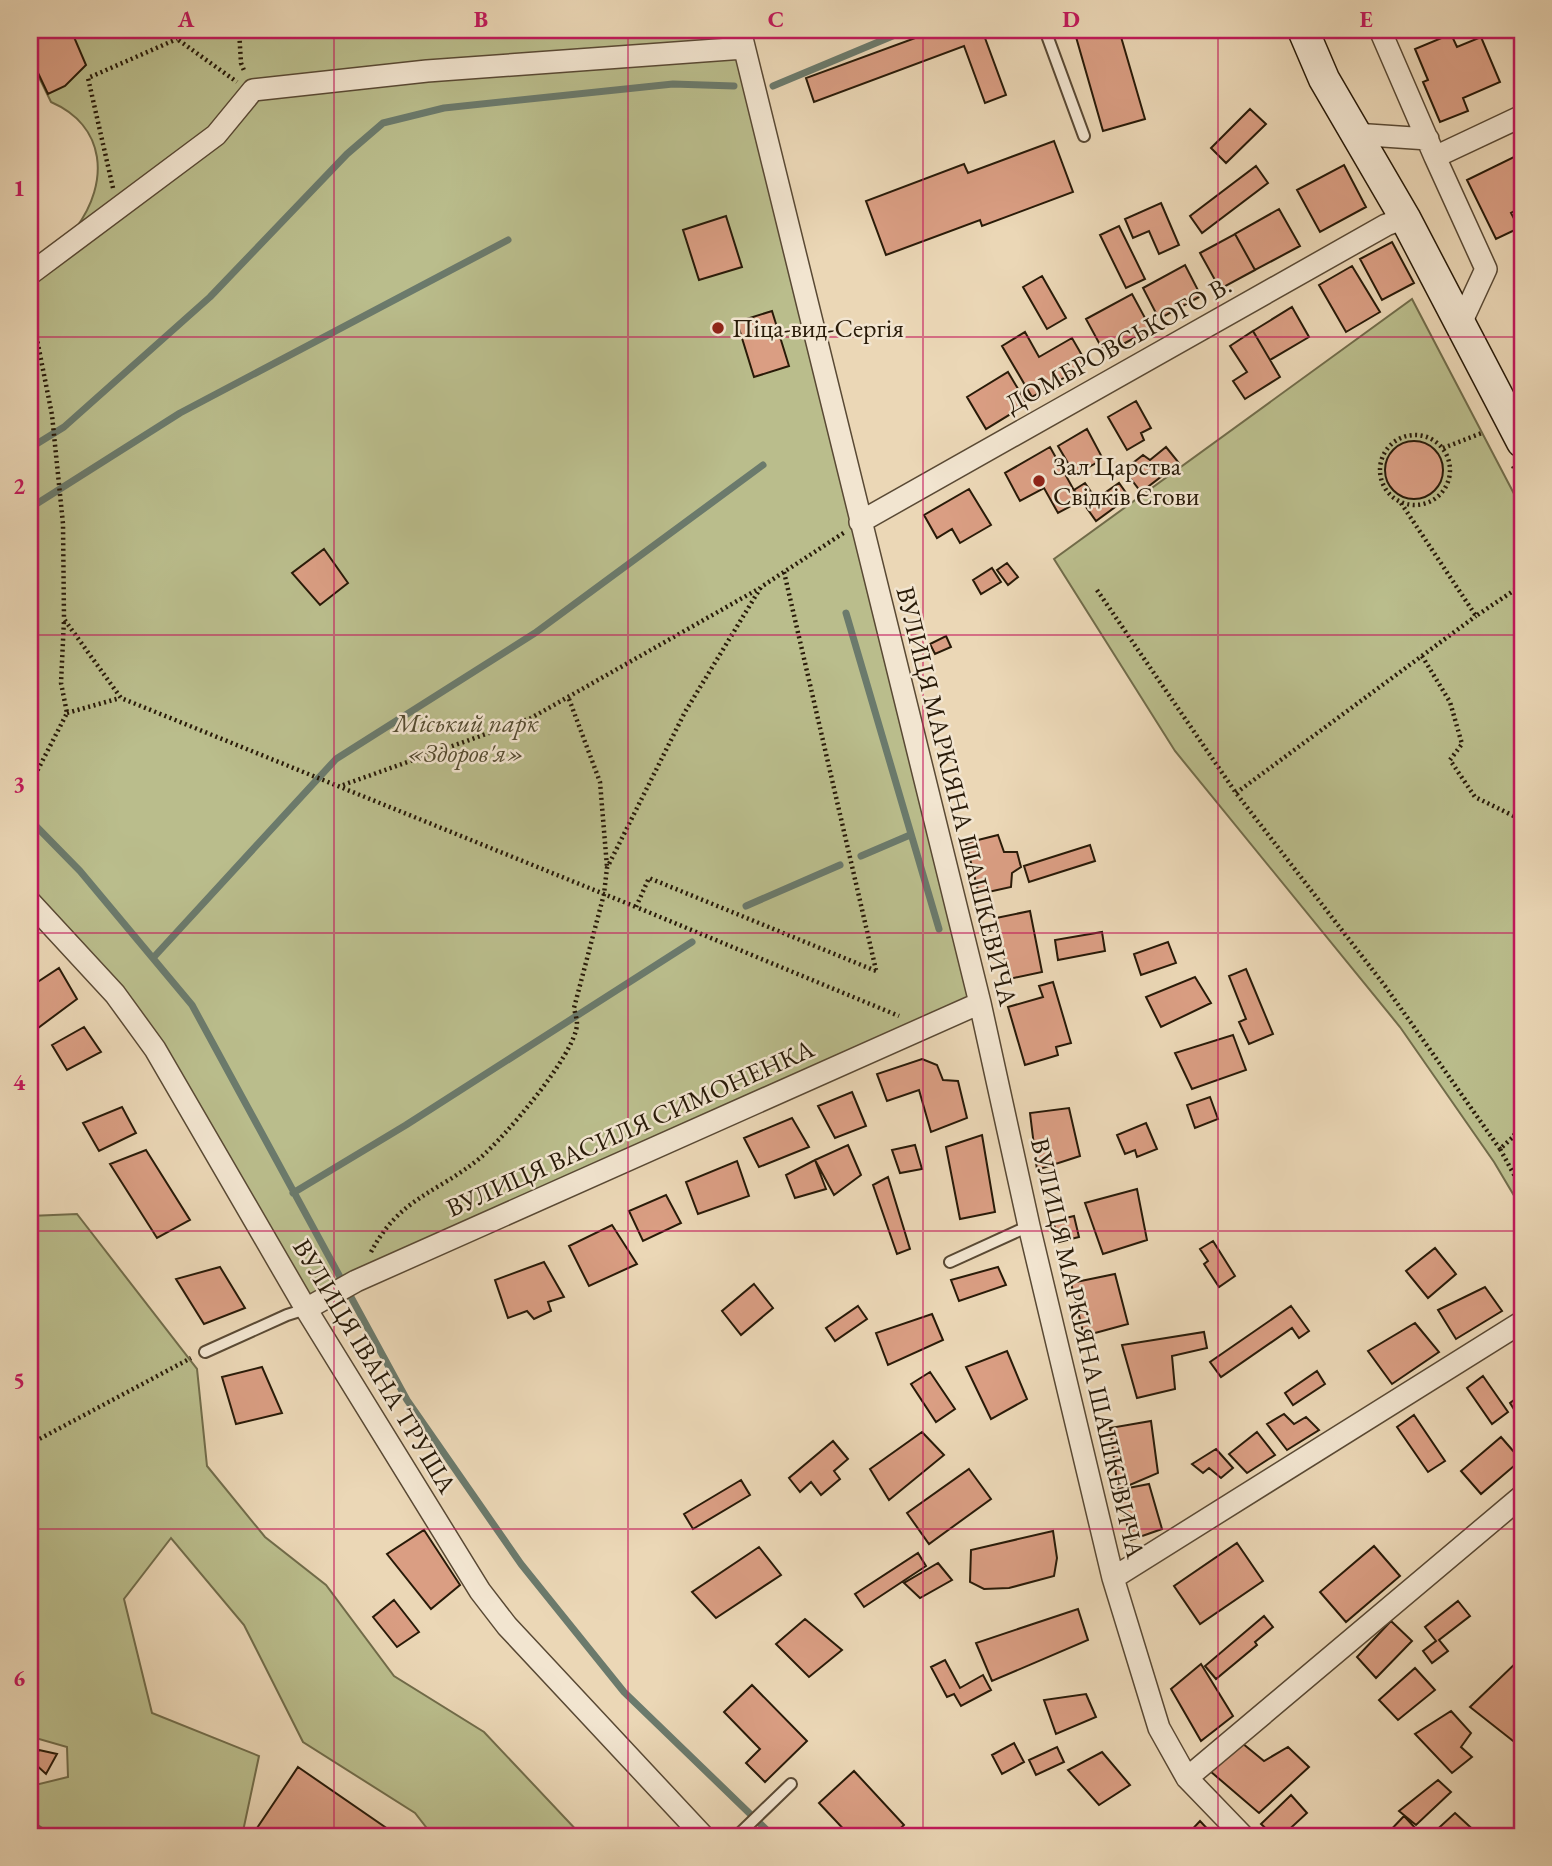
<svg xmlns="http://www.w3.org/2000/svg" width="1552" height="1866" viewBox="0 0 1552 1866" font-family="'EB Garamond',serif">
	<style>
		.green { fill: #babd8c; stroke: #716c4a; stroke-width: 2 }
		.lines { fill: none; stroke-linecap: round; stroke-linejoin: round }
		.stream { stroke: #6b7a6c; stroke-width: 7 }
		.building { fill: #da9e83; stroke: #281a08; stroke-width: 2 }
		.lane-casing { stroke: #594934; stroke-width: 14 }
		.street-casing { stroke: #594934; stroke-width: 24 }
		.secondary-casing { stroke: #281a08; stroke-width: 33 }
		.path { stroke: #281a08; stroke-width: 4.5; stroke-dasharray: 2 3.5; stroke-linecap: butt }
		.lane { stroke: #f2e5d0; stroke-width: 10 }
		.street { stroke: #f2e5d0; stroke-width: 21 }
		.secondary { stroke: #f2e5d0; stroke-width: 30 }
		.grid { fill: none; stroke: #c2185b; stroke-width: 2; stroke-opacity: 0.55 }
		.poi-dot { fill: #8f2418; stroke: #f2e5d0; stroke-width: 2.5 }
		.labels { text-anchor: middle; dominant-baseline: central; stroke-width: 5; stroke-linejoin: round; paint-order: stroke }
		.poi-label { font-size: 26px; fill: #281a08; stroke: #f2e5d0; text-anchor: start }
		.street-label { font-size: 26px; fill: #281a08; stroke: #f2e5d0 }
		.park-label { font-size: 26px; font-style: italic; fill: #544b30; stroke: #f2e5d0 }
		.neatline { fill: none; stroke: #c2185b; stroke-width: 2.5 }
		.grid-label { font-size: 23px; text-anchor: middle; font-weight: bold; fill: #c2185b }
	</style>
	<rect width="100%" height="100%" fill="#ebd7b6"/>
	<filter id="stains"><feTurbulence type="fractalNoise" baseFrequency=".00286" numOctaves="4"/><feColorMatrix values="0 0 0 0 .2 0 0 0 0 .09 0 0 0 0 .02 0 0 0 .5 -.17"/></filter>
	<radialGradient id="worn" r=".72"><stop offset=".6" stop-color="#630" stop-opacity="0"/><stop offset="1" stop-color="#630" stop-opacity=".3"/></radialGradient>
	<path class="green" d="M30,30H740L980,1003L306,1309L155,1049L30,902V273C45,259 64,244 76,228C110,182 106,126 51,102L30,59Z
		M1412,299L1522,509V1209L1494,1162L1400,1027L1175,751L1054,559Z
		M77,1214L197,1369L207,1466L265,1537L326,1585L394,1676L484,1732L582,1836H433L415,1813L303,1742L244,1625L171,1538L124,1599L152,1713L259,1756L242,1836H54L32,1821L35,1785L68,1777L67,1747L32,1737L30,1718V1216Z"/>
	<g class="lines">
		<path class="stream" d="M773,86L907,30
			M30,448L64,427L210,297L347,154L383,123L444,108L673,84L734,86
			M30,508L180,413L508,240
			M846,613L939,929
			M30,820L80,871L192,1005L407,1400L521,1564L624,1692L773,1836
			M861,856L910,835
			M746,906L840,865
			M153,958L336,759L535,633L763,465
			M293,1193L406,1125L692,942"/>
	</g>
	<path class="building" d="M30,30H71L86,65L65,86L48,94L30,56Z
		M937,30H982L1006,95L985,103L964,46L814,102L806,78Z
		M1074,30H1119L1145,119L1103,131Z
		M1451,34L1457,47L1481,37L1500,82L1463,98L1468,111L1440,122L1423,82L1428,80L1415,49Z
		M1250,109L1266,124L1226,163L1211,148Z
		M1054,141L1073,192L982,226L980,220L886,255L866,201L964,164L968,173Z
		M1522,153V207L1511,213L1519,228L1496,239L1467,180Z
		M1344,165L1366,207L1320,232L1297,190Z
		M1256,166L1268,183L1202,233L1190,216Z
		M1161,203L1179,245L1159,254L1149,231L1133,238L1125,219Z
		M1279,209L1300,246L1255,270L1235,234Z
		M726,216L742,267L699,280L683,230Z
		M1119,226L1145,279L1126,288L1100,235Z
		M1235,234L1255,270L1220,289L1200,253Z
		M1392,242L1414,283L1382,300L1360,259Z
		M1185,265L1201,296L1159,319L1143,288Z
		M1352,266L1380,312L1346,332L1319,285Z
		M1042,276L1066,318L1047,329L1023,287Z
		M1132,294L1151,329L1105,354L1086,319Z
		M1292,307L1309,337L1270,360L1253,331Z
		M772,311L789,366L754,377L737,322Z
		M1253,331L1280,377L1245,399L1233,381L1247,372L1230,346Z
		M1025,332L1039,357L1072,338L1087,364L1032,397L1002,346Z
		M1008,372L1027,404L986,429L967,397Z
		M1136,401L1151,428L1141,433L1144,440L1127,450L1108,417Z
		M1087,429L1103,459L1075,475L1058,446Z
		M1385 470a29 29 0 1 1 58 0a29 29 0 1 1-58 0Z
		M1050,447L1080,501L1058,513L1044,488L1020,501L1005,473Z
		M1166,447L1179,463L1141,492L1124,470L1143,455L1150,460Z
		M1085,483L1096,499L1119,483L1129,497L1096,521L1074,490Z
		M969,489L991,525L960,543L952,529L937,538L924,515Z
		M324,549L348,583L320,605L292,573Z
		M1007,563L1018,577L1008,585L997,570Z
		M992,568L1001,582L981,594L973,580Z
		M946,636L951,647L935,654L930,644Z
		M998,835L1004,852H1017L1021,867L1012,873L1011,887L979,894L966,843Z
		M1090,845L1095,861L1029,882L1024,866Z
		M1030,911L1042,972L1009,979L996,918Z
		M1102,932L1105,951L1058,960L1055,940Z
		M1168,942L1176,963L1141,975L1134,954Z
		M59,968L77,999L30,1034V987Z
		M1246,969L1273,1034L1249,1044L1239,1022L1246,1019L1229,976Z
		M1195,977L1211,1003L1161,1027L1146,997Z
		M1053,982L1071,1043L1056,1047L1058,1055L1025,1065L1008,1007L1043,997L1039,986Z
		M84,1027L101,1052L67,1070L52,1045Z
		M1233,1035L1246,1070L1192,1089L1175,1053Z
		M922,1059L937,1065L943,1080L958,1081L967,1118L931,1132L919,1090L887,1101L877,1074Z
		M852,1092L866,1126L835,1138L818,1106Z
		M1210,1097L1218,1119L1195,1128L1187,1105Z
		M122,1107L136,1133L99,1151L83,1123Z
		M1069,1108L1080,1156L1037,1170L1030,1113Z
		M792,1118L809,1147L759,1167L744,1138Z
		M1146,1123L1157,1149L1137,1157L1135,1150L1125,1154L1117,1135Z
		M982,1135L995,1212L960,1219L946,1147Z
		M848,1145L861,1175L834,1195L815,1160Z
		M915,1145L922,1169L900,1173L892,1150Z
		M146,1150L190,1220L157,1238L110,1164Z
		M815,1160L826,1189L795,1198L786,1175Z
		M737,1161L749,1196L698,1214L686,1182Z
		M888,1177L910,1249L897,1254L873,1185Z
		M1137,1189L1147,1240L1103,1254L1085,1203Z
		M666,1195L681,1223L643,1241L629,1211Z
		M1074,1216L1079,1237L1059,1242L1053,1221Z
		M612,1225L637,1264L589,1286L569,1246Z
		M1213,1241L1235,1276L1219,1287L1204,1264L1208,1261L1200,1249Z
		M1435,1248L1456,1274L1428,1298L1406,1271Z
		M544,1262L564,1297L548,1302L551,1311L534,1319L527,1311L508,1318L495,1280Z
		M220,1267L245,1308L204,1324L176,1279Z
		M998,1267L1006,1285L959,1301L951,1280Z
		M1115,1274L1128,1324L1084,1336L1071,1283Z
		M754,1284L773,1308L741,1335L722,1311Z
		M1485,1287L1502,1311L1456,1339L1438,1310Z
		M858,1306L867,1319L835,1341L826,1328Z
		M1291,1306L1309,1331L1299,1338L1292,1328L1221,1377L1210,1362Z
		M932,1314L943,1340L888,1365L876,1333Z
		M1415,1323L1439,1352L1392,1384L1368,1351Z
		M1204,1332L1207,1348L1172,1356L1175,1389L1137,1398L1122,1345Z
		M1007,1351L1027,1399L991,1419L966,1367Z
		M262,1367L282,1413L236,1424L222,1377Z
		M1317,1371L1325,1384L1293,1405L1285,1393Z
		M930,1372L955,1409L936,1422L911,1384Z
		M1483,1376L1508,1412L1492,1424L1467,1388Z
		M1522,1394V1422L1510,1403Z
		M1284,1414L1294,1424L1306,1417L1319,1430L1287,1450L1267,1424Z
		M1414,1415L1445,1461L1428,1472L1397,1427Z
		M1151,1421L1158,1473L1118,1490L1110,1428Z
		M922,1432L944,1455L889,1500L870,1469Z
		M1257,1432L1275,1455L1247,1473L1229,1454Z
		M1501,1437L1521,1460L1481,1494L1461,1471Z
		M833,1441L848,1459L834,1471L840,1479L821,1495L811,1482L800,1492L789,1478Z
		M1216,1449L1233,1468L1221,1478L1209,1468L1203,1473L1192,1464Z
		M969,1469L991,1499L929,1544L907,1513Z
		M741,1480L750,1495L693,1529L684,1514Z
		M1149,1484L1162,1529L1131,1540L1118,1490Z
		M424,1530L460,1585L431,1609L387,1554Z
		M1053,1531L1057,1558L1054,1576L1009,1588L984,1589L970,1582L971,1550Z
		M1237,1543L1263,1581L1200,1624L1174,1586Z
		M1374,1546L1400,1576L1346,1622L1320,1592Z
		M759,1547L781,1575L716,1618L692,1592Z
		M918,1553L926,1566L864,1607L855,1594Z
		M938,1563L952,1580L920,1598L904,1583Z
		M394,1600L419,1632L397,1647L373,1617Z
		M1458,1601L1470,1616L1439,1640L1448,1651L1432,1663L1423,1651L1436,1641L1425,1627Z
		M1078,1609L1088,1640L992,1681L976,1643Z
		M1264,1616L1273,1627L1255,1642L1257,1645L1216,1679L1205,1666Z
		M805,1619L842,1650L809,1677L776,1644Z
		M1391,1621L1412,1641L1376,1678L1357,1657Z
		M1522,1657V1748L1470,1707Z
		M945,1660L960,1688L983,1675L991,1690L961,1706L954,1694L947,1697L931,1667Z
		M1201,1664L1233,1716L1201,1741L1171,1689Z
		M1415,1668L1435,1690L1398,1720L1379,1700Z
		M752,1685L807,1741L765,1782L746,1763L760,1749L724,1712Z
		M1086,1694L1096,1717L1056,1734L1044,1700Z
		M1451,1711L1471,1733L1461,1747L1472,1757L1452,1773L1415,1734Z
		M1014,1743L1024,1762L1002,1774L992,1755Z
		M1242,1743L1264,1761L1288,1747L1309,1767L1259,1813L1210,1771Z
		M1057,1747L1064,1762L1036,1775L1029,1760Z
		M39,1750L57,1754L46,1774L33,1762Z
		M1102,1752L1130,1785L1099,1805L1068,1770Z
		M298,1767L398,1836H262L255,1831Z
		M854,1771L904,1825L892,1836H850L819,1803Z
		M1438,1780L1451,1792L1416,1825L1399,1811Z
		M1291,1795L1307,1813L1282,1836H1274L1261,1824Z
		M1455,1813L1480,1836H1430Z
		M1404,1816L1419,1832L1416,1836H1385Z
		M1200,1821L1214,1836H1186Z"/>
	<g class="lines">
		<defs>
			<path id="lane" d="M1045,30L1084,136
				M950,1262L1029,1226
				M205,1352L287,1315L306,1309
				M737,1836L791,1784"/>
			<path id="street" d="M740,30L980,1003L1029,1226L1113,1578L1159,1728L1187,1778L1243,1836
				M1380,30L1435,157L1522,116
				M1354,134L1428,139
				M1435,157L1486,269L1461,323
				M30,274L216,135L253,90L427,71L744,48
				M860,522L1386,225L1405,218
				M30,902L115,994L155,1049L306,1309L480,1591L507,1626L703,1836
				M306,1309L356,1281L980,1003
				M1113,1578L1522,1322
				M1187,1778L1522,1496"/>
			<path id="secondary" d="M1303,30L1324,79L1405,218L1522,442"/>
		</defs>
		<use href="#lane" class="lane-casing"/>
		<use href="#street" class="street-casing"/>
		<use href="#secondary" class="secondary-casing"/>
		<path class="path" d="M177,30V39L237,82
			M239,30L241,63L245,73
			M113,188L88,78L177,39
			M30,304L52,415L63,524L64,619L121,698L636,907
			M1380 470a35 35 0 1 1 70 0a35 35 0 1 1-70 0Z
			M1443,448L1482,433
			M1513,466L1522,483
			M1401,503L1476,616L1522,585
			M784,572L876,970
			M1097,590L1236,793L1385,986L1500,1149
			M1422,656L1450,702L1462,744L1450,760L1475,797L1522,820
			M569,699L600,782L607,867
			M67,713L120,698
			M30,785L67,713L61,683L64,620
			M343,785L531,718L760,588
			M1236,793L1476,616
			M876,971L649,878L636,907L899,1016
			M1522,1107L1514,1136L1500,1149L1522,1189
			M371,1252C400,1197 436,1194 480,1158C504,1138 576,1054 577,1024C577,1019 575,1013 574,1008L604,894L607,868L685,712L761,587L845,532
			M30,1444L191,1358"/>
		<use href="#lane" class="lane"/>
		<use href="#street" class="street"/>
		<use href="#secondary" class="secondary"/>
	</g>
	<path class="grid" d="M334,30V1836M628,30V1836M923,30V1836M1218,30V1836M30,337H1522M30,635H1522M30,933H1522M30,1231H1522M30,1529H1522"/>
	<g class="poi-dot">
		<circle cx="718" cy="328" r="7"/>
		<circle cx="1039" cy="481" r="7"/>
	</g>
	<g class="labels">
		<g class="poi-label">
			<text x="732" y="328">Піца-вид-Сергія</text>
			<text x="1053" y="466">Зал Царства<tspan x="1053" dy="30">Свідків Єгови</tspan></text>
		</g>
		<g class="street-label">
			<text transform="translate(1118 344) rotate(-29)">ДОМБРОВСЬКОГО В.</text>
			<text transform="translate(957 796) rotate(76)">ВУЛИЦЯ МАРКІЯНА ШАШКЕВИЧА</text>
			<text transform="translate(630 1128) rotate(-24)">ВУЛИЦЯ ВАСИЛЯ СИМОНЕНКА</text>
			<text transform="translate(1088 1348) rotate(77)">ВУЛИЦЯ МАРКІЯНА ШАШКЕВИЧА</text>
			<text transform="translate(375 1366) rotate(59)">ВУЛИЦЯ ІВАНА ТРУША</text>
		</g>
		<g class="park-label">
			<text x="466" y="723">Міський парк<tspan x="466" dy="30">«Здоров'я»</tspan></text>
		</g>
	</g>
	<rect width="1552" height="1866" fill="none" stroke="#ebd7b6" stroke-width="77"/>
	<rect x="38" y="38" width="1476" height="1790" class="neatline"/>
	<g class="grid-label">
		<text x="186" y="27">A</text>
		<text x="481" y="27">B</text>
		<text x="776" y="27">C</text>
		<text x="1071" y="27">D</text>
		<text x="1366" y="27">E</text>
		<text x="19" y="196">1</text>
		<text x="19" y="494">2</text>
		<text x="19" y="792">3</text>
		<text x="19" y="1090">4</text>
		<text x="19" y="1388">5</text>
		<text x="19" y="1686">6</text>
	</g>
	<rect width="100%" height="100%" filter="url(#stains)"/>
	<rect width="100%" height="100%" fill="url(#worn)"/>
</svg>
